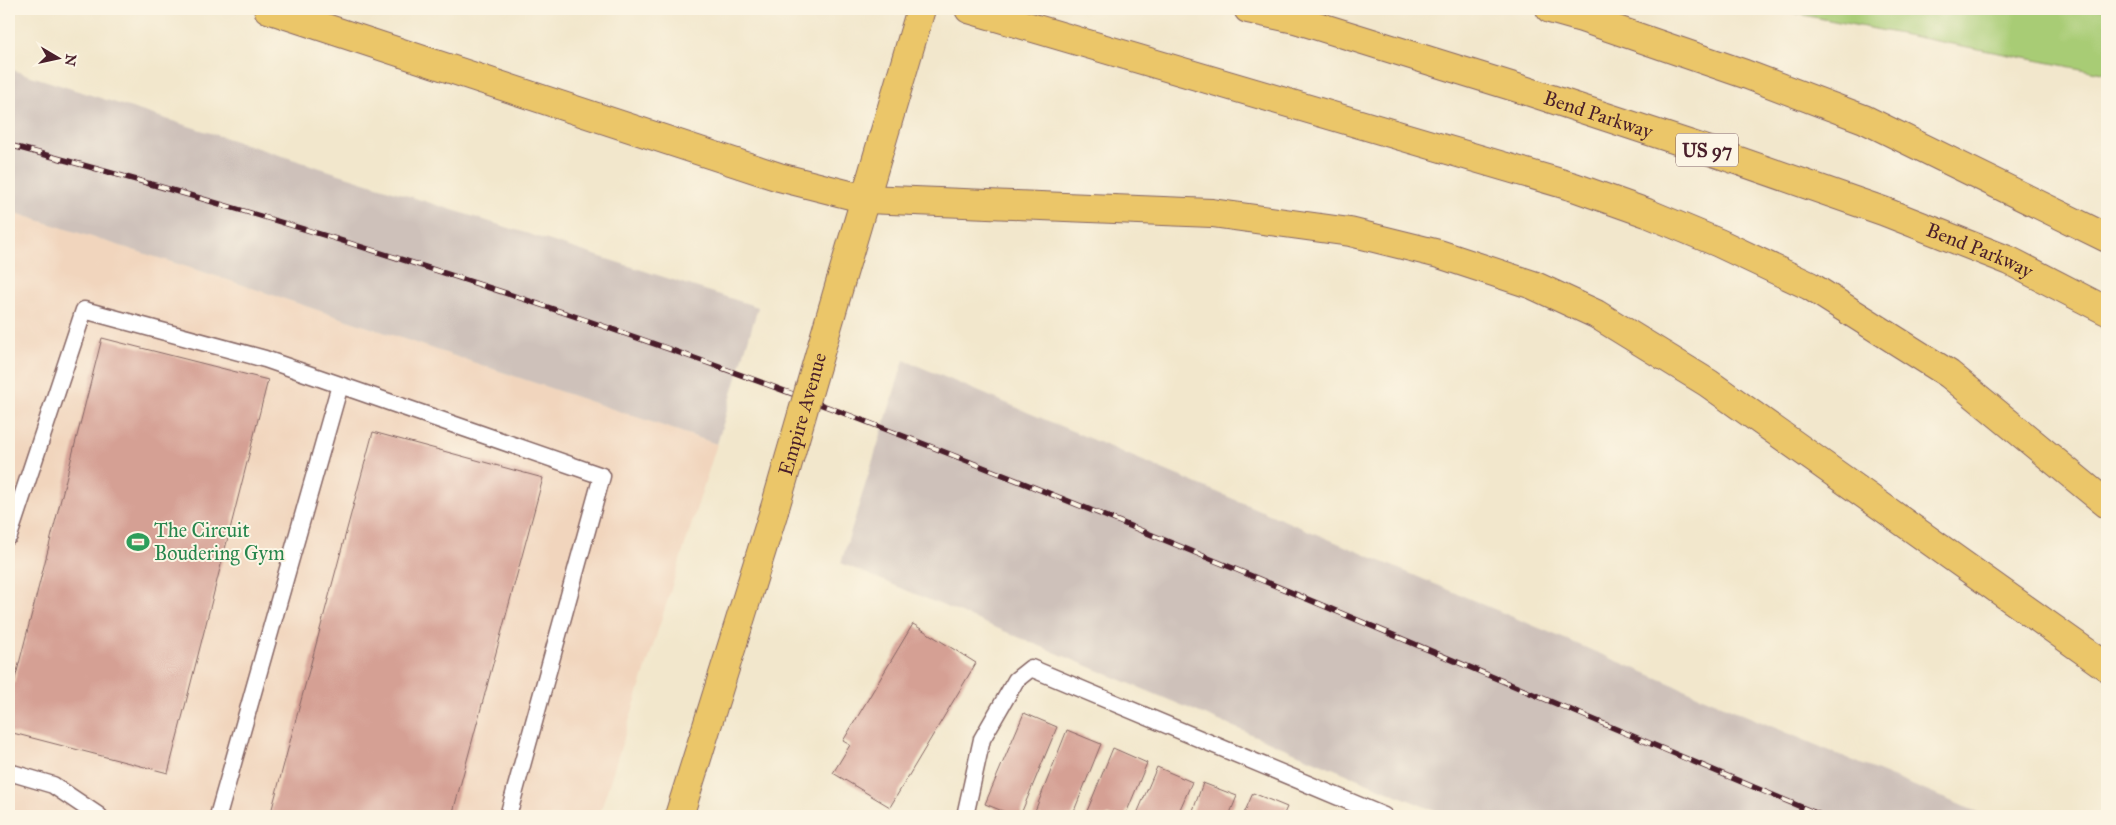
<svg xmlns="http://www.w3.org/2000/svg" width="2116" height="825" viewBox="0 0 2116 825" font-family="'IM FELL Great Primer',serif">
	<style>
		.built { fill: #f1d5bd }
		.industrial { fill: #cec1ba }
		.green { fill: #a8cc75; stroke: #797650 }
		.building { fill: #d5a094 }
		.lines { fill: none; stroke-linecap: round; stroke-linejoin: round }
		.lane-casing { stroke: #856563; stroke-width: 19 }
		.highway-casing { stroke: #856563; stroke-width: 30 }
		.lane { stroke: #fff; stroke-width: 16 }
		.highway { stroke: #ebc669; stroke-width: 28 }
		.rail-casing { stroke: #4a1f2b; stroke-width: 5.5 }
		.rail { stroke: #fcf5e5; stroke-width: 4; stroke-dasharray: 11; stroke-linecap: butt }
		.highway-bridge-casing { stroke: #856563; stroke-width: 30; stroke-linecap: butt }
		.highway-bridge { stroke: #ebc669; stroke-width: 28 }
		.labels { text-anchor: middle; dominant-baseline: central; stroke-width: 4; stroke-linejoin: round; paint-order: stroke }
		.shield { fill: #fcf5e5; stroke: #7f5f63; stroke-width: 1 }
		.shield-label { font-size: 19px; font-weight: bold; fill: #4a1f2b }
		.street-label { font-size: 20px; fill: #4a1f2b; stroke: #fcf5e5 }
		.leisure-label { font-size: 20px; fill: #27864d; stroke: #fcf5e5; text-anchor: start }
	</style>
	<rect width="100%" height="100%" fill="#fcf5e5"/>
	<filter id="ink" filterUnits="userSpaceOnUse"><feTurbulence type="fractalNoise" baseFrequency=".02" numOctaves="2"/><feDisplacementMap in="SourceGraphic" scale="10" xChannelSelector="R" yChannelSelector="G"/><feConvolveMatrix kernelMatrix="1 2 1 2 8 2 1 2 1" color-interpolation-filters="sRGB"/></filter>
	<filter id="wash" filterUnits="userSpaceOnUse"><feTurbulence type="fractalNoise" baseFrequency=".0096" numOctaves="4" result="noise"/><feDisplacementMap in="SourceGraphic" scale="20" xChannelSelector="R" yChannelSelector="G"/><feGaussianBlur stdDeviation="1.12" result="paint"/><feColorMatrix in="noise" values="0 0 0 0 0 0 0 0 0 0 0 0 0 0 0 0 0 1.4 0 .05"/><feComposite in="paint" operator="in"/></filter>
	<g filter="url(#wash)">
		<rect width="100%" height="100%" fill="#f2e7cc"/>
		<path class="built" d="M9,211L216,276L717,444L599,816H9Z"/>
		<path class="industrial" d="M9,69L758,307L717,444L216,276L9,211Z
			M904,360L1868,767L1987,816H1447L841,563Z"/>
		<path class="green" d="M1772,9H2107V74Z"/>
		<g id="blocks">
			<path class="building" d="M102,338L268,380L168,773L9,732V703Z
				M373,432L543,478L452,816H270Z
				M913,624L976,663L890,807L833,773L850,745L843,741Z
				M1024,713L1057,727L1020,816H1015L985,804Z
				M1067,730L1101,744L1072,816H1033Z
				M1113,748L1147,763L1125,816H1085Z
				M1157,767L1192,782L1177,816H1136Z
				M1203,783L1237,796L1229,816H1191Z
				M1253,793L1287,807L1283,816H1243Z"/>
		</g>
	</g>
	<g filter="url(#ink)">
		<use href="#blocks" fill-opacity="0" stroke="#856563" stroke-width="1"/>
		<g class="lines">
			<defs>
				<path id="lane" d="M9,536L84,310L265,359L602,476L508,816
					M9,772L53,785L99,816
					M218,816L340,385
					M965,816L982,739L1016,680L1031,668L1384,816"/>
				<g id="highway">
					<path d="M268,9L779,177L866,199L1212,213L1350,232L1439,254L1533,285L1596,314L1708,383L2107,667"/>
					<path d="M969,9L1574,187L1647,213L1719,243L1810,286L1949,374L2107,504"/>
					<path id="s1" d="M1248,9L1295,19L1524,90L1719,154L1883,211L2010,261L2107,311"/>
					<path d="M1550,9L1582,18L1745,74L1864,119L2107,238"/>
					<path d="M841,280L921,9"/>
					<path d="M679,816L774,511"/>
				</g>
			</defs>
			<use href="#lane" class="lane-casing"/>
			<use href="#highway" class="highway-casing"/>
			<use href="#lane" class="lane"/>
			<use href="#highway" class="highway"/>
			<defs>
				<path id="rail" d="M9,145C313,226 613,323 906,437C1214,556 1518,689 1823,816"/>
			</defs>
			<use href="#rail" class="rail-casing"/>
			<use href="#rail" class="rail"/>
			<defs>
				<g id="highway-bridge">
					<path id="s2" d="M774,511L841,280"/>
				</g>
			</defs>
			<use href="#highway-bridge" class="highway-bridge-casing"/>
			<use href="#highway-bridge" class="highway-bridge"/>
		</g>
	</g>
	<defs>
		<symbol id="stadium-bare" viewBox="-9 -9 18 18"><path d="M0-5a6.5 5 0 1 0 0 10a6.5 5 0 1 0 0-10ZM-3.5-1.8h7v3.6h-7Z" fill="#2e9e5b" stroke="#fcf5e5" stroke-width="2.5" paint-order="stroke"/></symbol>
	</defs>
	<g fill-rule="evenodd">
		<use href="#stadium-bare" x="122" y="526" width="32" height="32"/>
	</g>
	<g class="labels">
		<rect class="shield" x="1676" y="133.5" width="62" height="33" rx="4"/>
		<g class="shield-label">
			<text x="1707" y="150">US 97</text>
		</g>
		<g class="street-label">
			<text stroke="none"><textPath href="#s1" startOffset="366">Bend Parkway</textPath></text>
			<text stroke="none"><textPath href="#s1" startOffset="771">Bend Parkway</textPath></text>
			<text stroke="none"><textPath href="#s2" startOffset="101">Empire Avenue</textPath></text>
		</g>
		<g class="leisure-label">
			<text x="154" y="530">The Circuit<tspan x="154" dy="23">Boudering Gym</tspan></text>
		</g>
	</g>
	<rect width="2116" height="825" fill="none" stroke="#fcf5e5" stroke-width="30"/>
	<g transform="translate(58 58) rotate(99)" stroke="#fcf5e5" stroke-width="4" paint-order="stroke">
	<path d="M0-4L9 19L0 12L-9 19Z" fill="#4a1f2b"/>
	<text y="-8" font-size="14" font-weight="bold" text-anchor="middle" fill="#4a1f2b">N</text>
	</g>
</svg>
